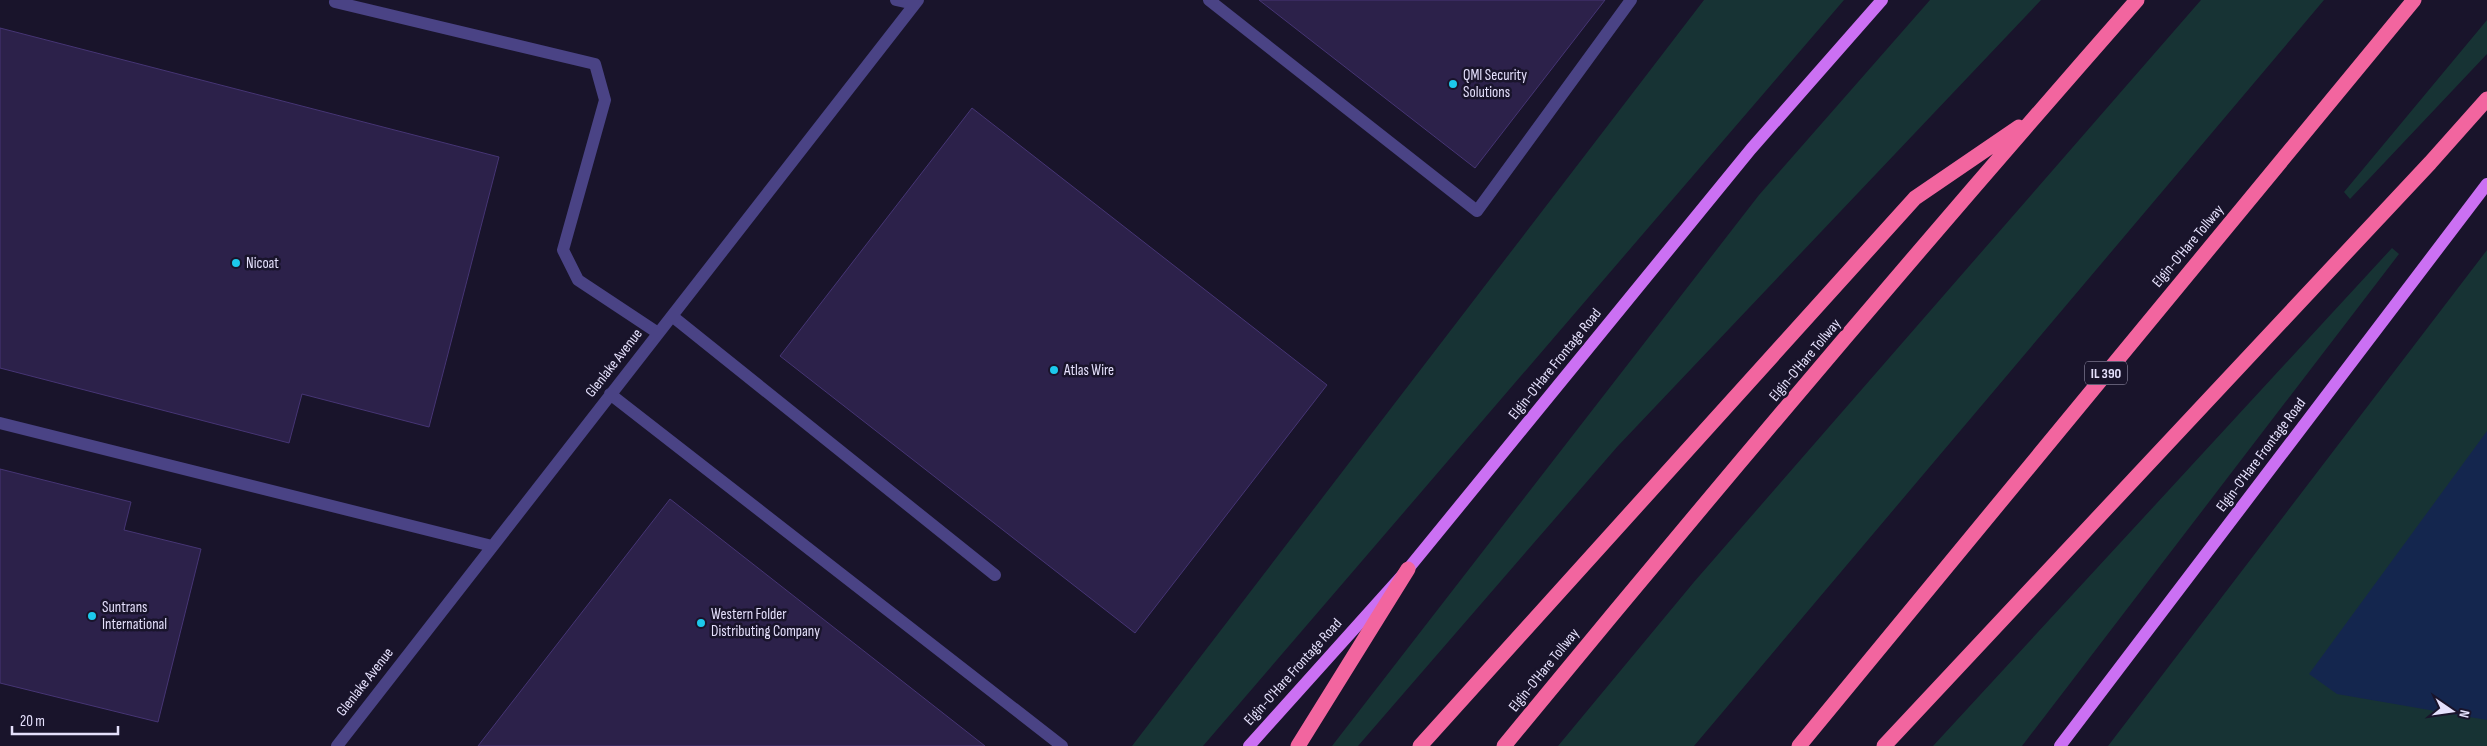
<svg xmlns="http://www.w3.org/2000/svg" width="2487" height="746" viewBox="0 0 2487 746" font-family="'Sofia Sans Condensed',sans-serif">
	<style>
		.green { fill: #173334 }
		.water { fill: #14264e }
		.building { fill: #2c214a; stroke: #463574 }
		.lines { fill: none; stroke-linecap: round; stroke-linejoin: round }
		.minor { stroke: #4a4385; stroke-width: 12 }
		.major { stroke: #cb70f3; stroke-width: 12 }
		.highway { stroke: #f2659f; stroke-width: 15 }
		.poi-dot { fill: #1cc9ec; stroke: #19142b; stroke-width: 2 }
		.labels { text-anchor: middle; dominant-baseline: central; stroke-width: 5; stroke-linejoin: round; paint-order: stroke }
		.shield { fill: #19142b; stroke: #a8a3bd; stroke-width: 1 }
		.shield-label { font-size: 14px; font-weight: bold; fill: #e5e0fc }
		.poi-label { font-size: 15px; fill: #e5e0fc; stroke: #19142b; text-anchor: start }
		.street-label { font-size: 15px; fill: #e5e0fc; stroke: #19142b }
	</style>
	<rect width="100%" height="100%" fill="#19142b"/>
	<path class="green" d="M1704,0H1844L1203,746H1132Z
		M1930,0H2041L1617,447L1358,746H1332L1759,195Z
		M2201,0H2324L1694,746H1558L1694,582Z
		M2487,20V54L2350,199L2344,192Z
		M2392,248L2399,254L2022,746H1933Z
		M2487,250V746H2108Z"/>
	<path class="water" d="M2487,431V720L2337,694L2309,674Z"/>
	<path class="building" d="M1259,0H1605L1475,168Z
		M0,28L499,157L429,427L302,394L289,443L0,368Z
		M972,108L1327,385L1135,633L780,356Z
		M0,469L131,502L124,530L201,549L158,722L0,683Z
		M670,499L985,746H478Z"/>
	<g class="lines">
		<path class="minor" d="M336,0L335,2L595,64L605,100L563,250L578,280L658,333
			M896,0L914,4
			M1209,0L1477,211L1631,0
			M672,316L995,575
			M610,394L1062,746
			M0,423L492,546
			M337,746L918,0"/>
		<path class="major" d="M1249,746L1408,569L1751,149L1882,0
			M2060,746L2487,184"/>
		<path class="highway" d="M1298,746L1408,569
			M1420,746L1915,198L2019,127
			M1504,746C1711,494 1922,245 2137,0
			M1799,746L2414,0
			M1884,746L2430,163L2487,99"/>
	</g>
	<g class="poi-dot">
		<circle cx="1453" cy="84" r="5"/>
		<circle cx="236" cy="263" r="5"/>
		<circle cx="1054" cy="370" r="5"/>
		<circle cx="92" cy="616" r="5"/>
		<circle cx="701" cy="623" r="5"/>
	</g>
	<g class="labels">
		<rect class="shield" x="2085" y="361.5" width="42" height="23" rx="4"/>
		<g class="shield-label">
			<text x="2106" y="373">IL 390</text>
		</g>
		<g class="poi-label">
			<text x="1463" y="75">QMI Security<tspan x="1463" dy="17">Solutions</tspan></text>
			<text x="246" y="263">Nicoat</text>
			<text x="1064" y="370">Atlas Wire</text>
			<text x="102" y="607">Suntrans<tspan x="102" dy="17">International</tspan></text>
			<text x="711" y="614">Western Folder<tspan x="711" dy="17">Distributing Company</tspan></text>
		</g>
		<g class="street-label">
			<text transform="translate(2188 246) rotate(-50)">Elgin-O'Hare Tollway</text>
			<text transform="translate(1805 360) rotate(-50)">Elgin-O'Hare Tollway</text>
			<text transform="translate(614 363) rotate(-52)">Glenlake Avenue</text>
			<text transform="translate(1555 364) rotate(-51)">Elgin-O'Hare Frontage Road</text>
			<text transform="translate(2261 455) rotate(-53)">Elgin-O'Hare Frontage Road</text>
			<text transform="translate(1544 670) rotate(-51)">Elgin-O'Hare Tollway</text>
			<text transform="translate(1293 672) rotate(-48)">Elgin-O'Hare Frontage Road</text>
			<text transform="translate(365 682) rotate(-52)">Glenlake Avenue</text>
		</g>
	</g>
	<g transform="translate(2452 711) rotate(103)" stroke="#19142b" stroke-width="4" paint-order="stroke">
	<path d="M0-4L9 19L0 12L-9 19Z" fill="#e5e0fc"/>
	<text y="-8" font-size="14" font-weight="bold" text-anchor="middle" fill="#e5e0fc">N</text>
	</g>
	<path d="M12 726v8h106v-8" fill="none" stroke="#e5e0fc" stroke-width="2.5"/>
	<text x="20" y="726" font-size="15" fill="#e5e0fc" stroke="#19142b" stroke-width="4" paint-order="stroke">20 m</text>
</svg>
